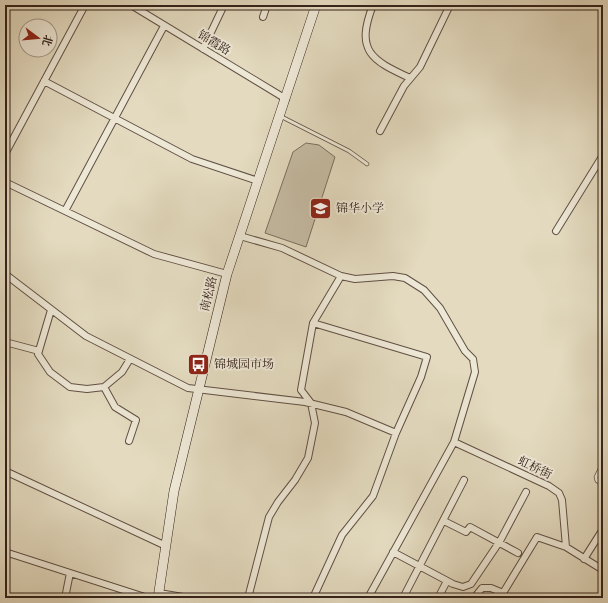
<svg xmlns="http://www.w3.org/2000/svg" width="608" height="603" viewBox="0 0 608 603" font-family="'IM FELL DW Pica','Noto Serif SC',serif">
	<style>
		.green { fill: #c5bba3; stroke: #7c6e5f }
		.lines { fill: none; stroke-linecap: round; stroke-linejoin: round }
		.lane-casing { stroke: #605044; stroke-width: 4.5 }
		.street-casing { stroke: #605044; stroke-width: 8 }
		.secondary-casing { stroke: #34221b; stroke-width: 10 }
		.lane { stroke: #ede7d5; stroke-width: 3 }
		.street { stroke: #ede7d5; stroke-width: 6 }
		.secondary { stroke: #ede7d5; stroke-width: 9 }
		.labels { text-anchor: middle; dominant-baseline: central; stroke-width: 4; stroke-linejoin: round; paint-order: stroke }
		.street-label { font-size: 12px; fill: #34221b; stroke: #ede7d5 }
		.poi-label { font-size: 12px; fill: #34221b; stroke: #ede7d5; text-anchor: start }
	</style>
	<rect width="100%" height="100%" fill="#e3dabf"/>
	<filter id="stains"><feTurbulence type="fractalNoise" baseFrequency=".005" numOctaves="4"/><feColorMatrix values="0 0 0 0 .2 0 0 0 0 .09 0 0 0 0 .02 0 0 0 .5 -.17"/></filter>
	<radialGradient id="worn" r=".72"><stop offset=".6" stop-color="#630" stop-opacity="0"/><stop offset="1" stop-color="#630" stop-opacity=".3"/></radialGradient>
	<path class="green" d="M306,143L319,145L335,157L306,247L265,233L293,152Z"/>
	<g class="lines">
		<defs>
			<path id="lane" d="M280,116L349,151L367,164
				M603,463L596,477L597,481L603,484"/>
			<path id="street" d="M131,5L286,99
				M373,5C355,51 371,60 410,78
				M263,17L267,5
				M203,49L224,5
				M44,81L192,159L258,181
				M380,131L404,86L420,67L450,5
				M5,154L85,5
				M5,182L154,254L227,274
				M65,211L164,26
				M556,231L603,155
				M240,236L282,248L341,276L355,279L393,276L405,278L424,290L440,308L465,351L473,359L475,372L454,442L368,598
				M5,274L86,336L188,388L305,402L346,412L396,433
				M51,310L38,354L50,372L70,387L87,389L104,387L122,372L130,359
				M5,342L39,351
				M104,387L115,407L136,420L129,441
				M454,442L549,486L559,493L562,500L566,547L603,570
				M5,471L166,546
				M444,521L466,532L470,527L518,553
				M5,552L148,598
				M393,552L453,584L463,587L471,584L500,541L526,492
				M584,559L603,529
				M159,593L189,598
				M65,598L70,573
				M248,598L269,517L278,502L295,480L308,458L315,423L311,403L301,390L313,323
				M313,598L342,535L373,496L396,433L421,377L427,357L313,323L341,276
				M403,598L464,480
				M438,598L447,581
				M474,598L482,588H491L503,593L537,537L566,547"/>
			<path id="secondary" d="M158,598L174,491L227,274L316,5"/>
		</defs>
		<use href="#lane" class="lane-casing"/>
		<use href="#street" class="street-casing"/>
		<use href="#secondary" class="secondary-casing"/>
		<use href="#lane" class="lane"/>
		<use href="#street" class="street"/>
		<use href="#secondary" class="secondary"/>
	</g>
	<defs>
		<symbol id="school-square" viewBox="-11 -11 22 22"><rect x="-9" y="-9" width="18" height="18" rx="4" fill="#8f2418" stroke="#ede7d5"/><path d="M0-5L7-2L0 1L-7-2ZM-4 1L0 2.5L4 1V4Q0 6-4 4Z" fill="#fff"/></symbol>
		<symbol id="bus-square" viewBox="-11 -11 22 22"><rect x="-9" y="-9" width="18" height="18" rx="4" fill="#8f2418" stroke="#ede7d5"/><path d="M-5-6H5V4H4V6H2V4H-2V6H-4V4H-5ZM-3.5-4V0h7V-4ZM-3.5 1.2v1.5H-2V1.2ZM2 1.2v1.5H3.5V1.2Z" fill="#fff"/></symbol>
	</defs>
	<g fill-rule="evenodd">
		<use href="#school-square" x="308" y="196" width="25" height="25"/>
		<use href="#bus-square" x="186" y="352" width="25" height="25"/>
	</g>
	<g class="labels">
		<g class="street-label">
			<text transform="translate(214 43) rotate(31)">锦霞路</text>
			<text transform="translate(209 294) rotate(-76)">南松路</text>
			<text transform="translate(535 468) rotate(26)">虹桥街</text>
		</g>
		<g class="poi-label">
			<text x="336" y="208">锦华小学</text>
			<text x="214" y="364">锦城园市场</text>
		</g>
	</g>
	<rect width="608" height="603" fill="none" stroke="#e3dabf" stroke-width="20"/>
	<rect x="6" y="6" width="596" height="591" fill="none" stroke="#34221b" stroke-width="2"/>
	<rect x="10" y="10" width="588" height="583" fill="none" stroke="#34221b"/>
	<g transform="translate(38 38) rotate(106)"><circle r="19" fill="#ede7d5" stroke="#a3988b"/>
	<path d="M0-3L7 15L0 10L-7 15Z" fill="#8f2418"/>
	<text y="-6" font-size="11" font-weight="bold" text-anchor="middle" fill="#34221b">北</text>
	</g>
	<rect width="100%" height="100%" filter="url(#stains)"/>
	<rect width="100%" height="100%" fill="url(#worn)"/>
</svg>
